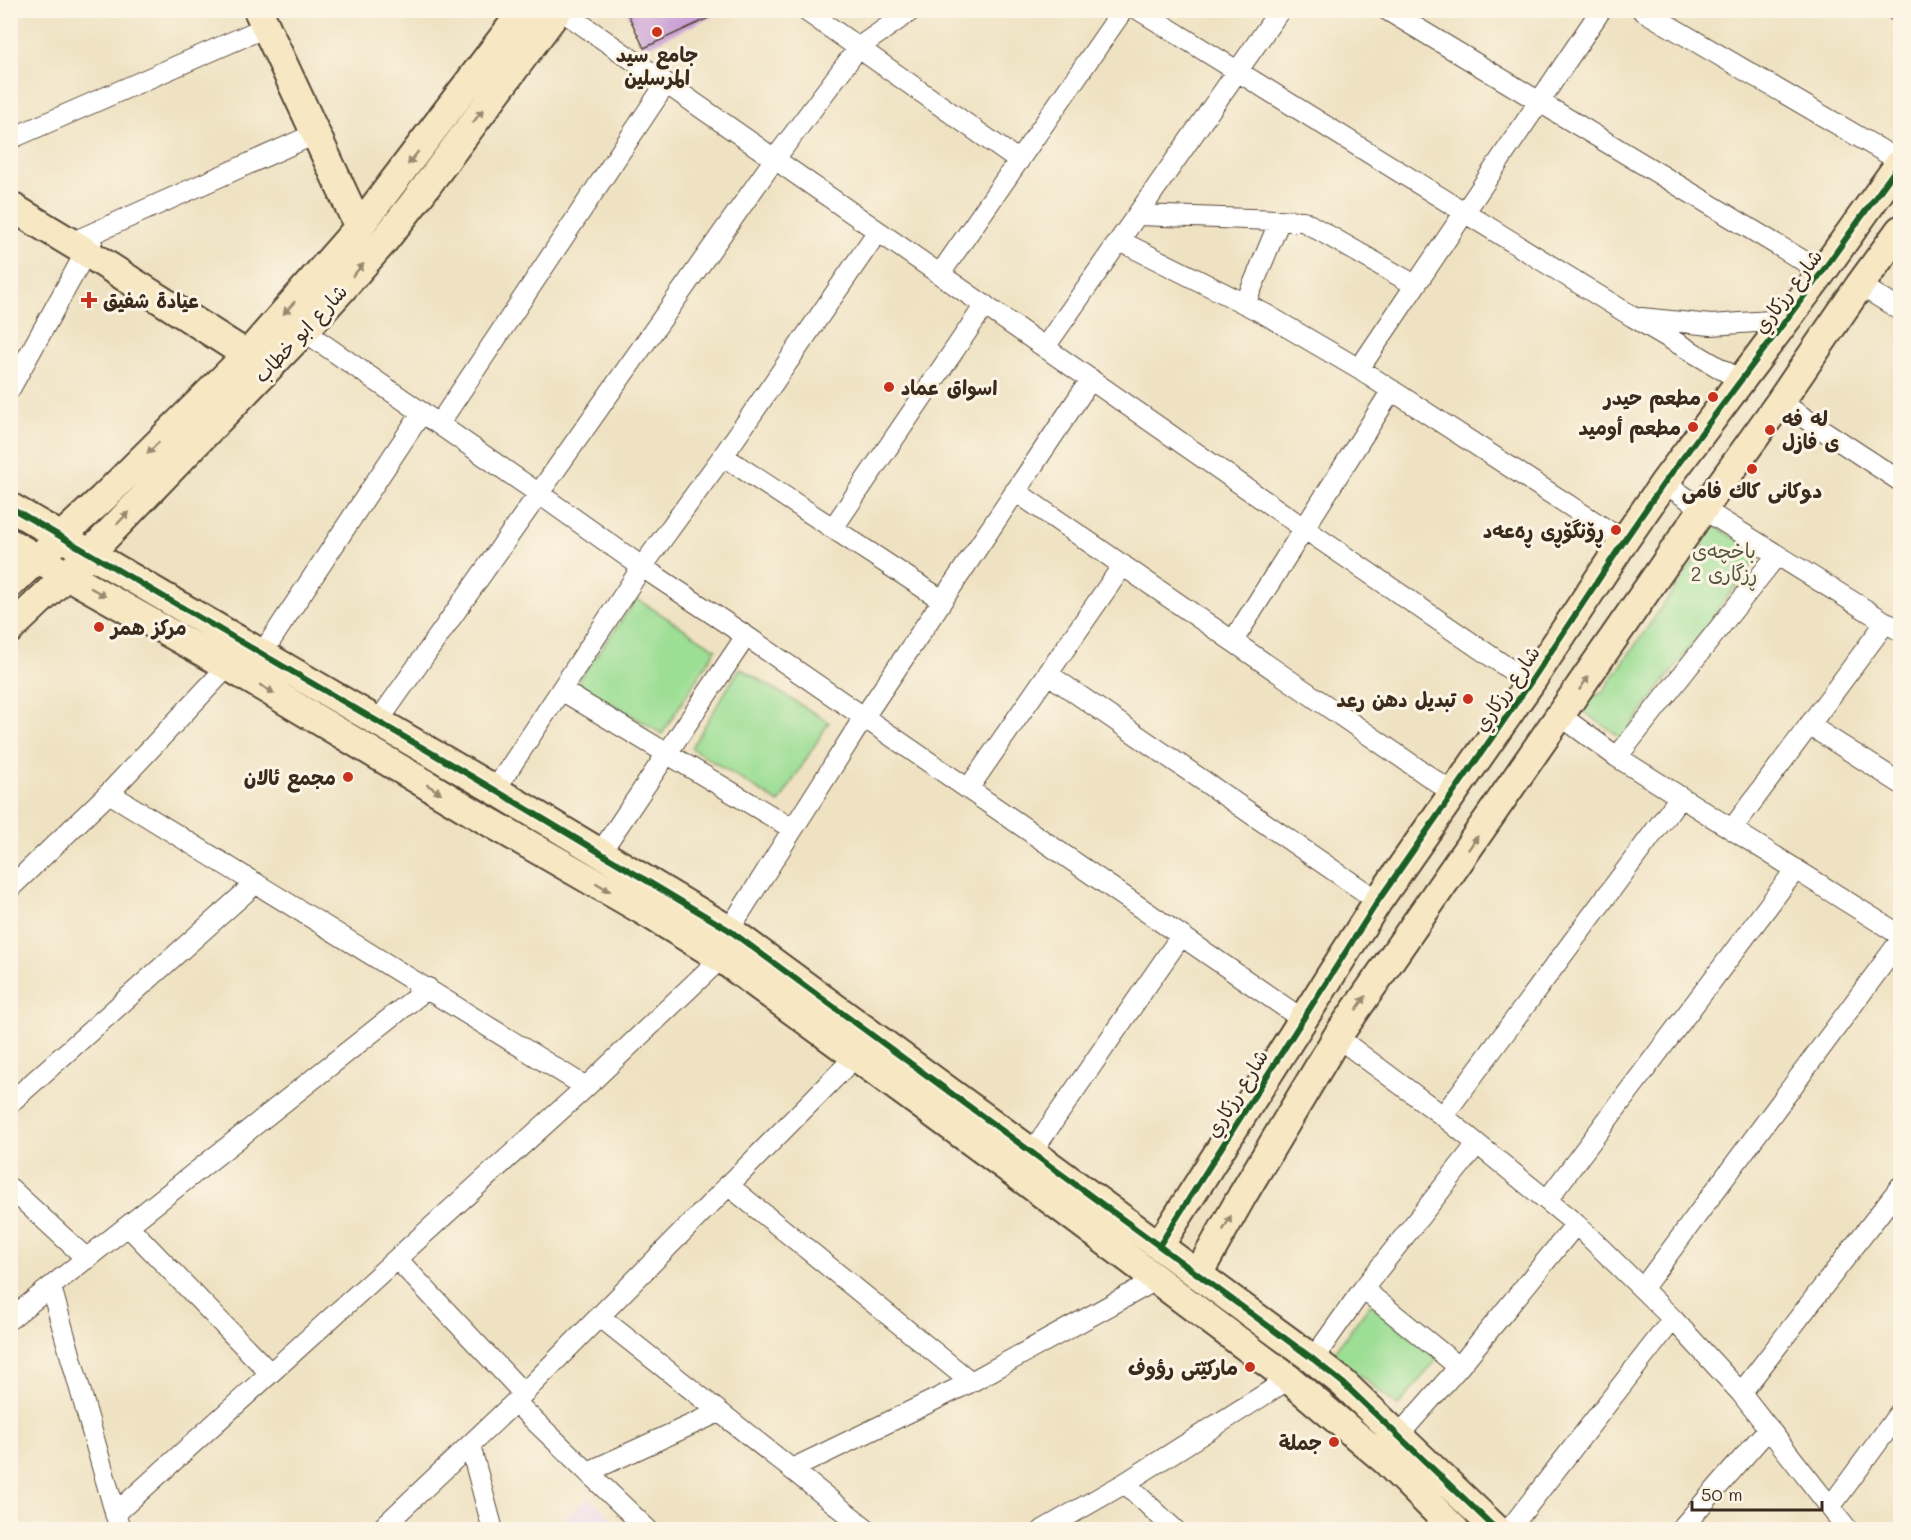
<svg xmlns="http://www.w3.org/2000/svg" width="1911" height="1540" viewBox="0 0 1911 1540" font-family="Mali,'Playpen Sans Arabic',sans-serif">
	<style>
		.built { fill: #e8d2ee }
		.green { fill: #9dde95; stroke: #6c845a; stroke-width: 1.5 }
		.building { fill: #c89cd5 }
		.lines { fill: none; stroke-linecap: round; stroke-linejoin: round }
		.street-casing { stroke: #564637; stroke-width: 22 }
		.secondary-casing { stroke: #564637; stroke-width: 32 }
		.street { stroke: #fff; stroke-width: 20 }
		.secondary { stroke: #f7e8c3; stroke-width: 28 }
		.cycleway-casing { stroke: #fcf5e5; stroke-width: 10 }
		.cycleway { stroke: #1b5e20; stroke-width: 6 }
		.oneway { fill: #998970 }
		.poi-dot { fill: #c8321e; stroke: #fcf5e5; stroke-width: 2 }
		.labels { text-anchor: middle; dominant-baseline: central; stroke-width: 6; stroke-linejoin: round; paint-order: stroke }
		.poi-label { font-size: 20px; font-weight: bold; fill: #3b2a1e; stroke: #fcf5e5; text-anchor: end }
		.street-label { font-size: 20px; fill: #3b2a1e; stroke: #fcf5e5 }
		.park-label { font-size: 20px; fill: #54573c; stroke: #fcf5e5 }
	</style>
	<rect width="100%" height="100%" fill="#fcf5e5"/>
	<filter id="ink" filterUnits="userSpaceOnUse"><feTurbulence type="fractalNoise" baseFrequency=".0167" numOctaves="2"/><feDisplacementMap in="SourceGraphic" scale="12" xChannelSelector="R" yChannelSelector="G"/><feConvolveMatrix kernelMatrix="1 2 1 2 8 2 1 2 1" color-interpolation-filters="sRGB"/></filter>
	<filter id="wash" filterUnits="userSpaceOnUse"><feTurbulence type="fractalNoise" baseFrequency=".008" numOctaves="4" result="noise"/><feDisplacementMap in="SourceGraphic" scale="24" xChannelSelector="R" yChannelSelector="G"/><feGaussianBlur stdDeviation="1.35" result="paint"/><feColorMatrix in="noise" values="0 0 0 0 0 0 0 0 0 0 0 0 0 0 0 0 0 1.4 0 .05"/><feComposite in="paint" operator="in"/></filter>
	<g filter="url(#wash)">
		<rect width="100%" height="100%" fill="#efe2c2"/>
		<path class="built" d="M589,1497L622,1529H550Z"/>
		<path class="green" d="M1709,522L1760,554L1622,738L1578,708L1587,699L1602,693L1703,548L1702,533Z
			M637,599L716,649L662,734L577,682Z
			M740,668L829,722L779,803L691,748Z
			M1370,1304L1438,1358L1398,1406L1333,1354Z"/>
		<g id="blocks">
			<path class="building" d="M626,10H710L713,16L644,48Z
				M766,10H779L775,16Z"/>
		</g>
	</g>
	<g filter="url(#ink)">
		<use href="#blocks" fill-opacity="0" stroke="#564637" stroke-width="1.5"/>
		<g class="lines">
			<defs>
				<path id="street" d="M561,10L1305,529L1530,683
					M805,10L1019,161
					M1139,10L1633,317L1740,380
					M1387,10L1822,272
					M1642,10L1900,161
					M1895,10L1900,14
					M10,139L266,27
					M1138,215L1303,221L1415,285
					M1120,241L1265,314L1359,369L1624,541
					M71,243L315,134
					M940,274L1123,10
					M1860,285L1900,310
					M1245,304L1280,220
					M1641,318L1711,325L1785,320
					M304,331L538,493L642,567L746,636L1302,1019
					M1045,347L1280,10
					M1359,369L1601,10
					M10,389L92,241
					M1780,402L1900,481
					M439,424L665,85
					M723,456L942,600
					M1664,483L1703,509L1900,631
					M1015,491L1453,793
					M833,528L985,305
					M1233,641L1392,390
					M261,655L422,412
					M1048,674L1378,901
					M561,690L793,829
					M1561,716L1617,757L1900,935
					M377,723L774,160L859,47L912,10
					M1809,725L1900,783
					M1617,757L1777,555
					M968,789L1123,565
					M495,790L642,567L723,456L878,231
					M109,793L586,1087
					M1732,829L1886,622
					M600,853L746,636
					M10,888L109,793L228,666
					M729,930L864,717L1091,379
					M1337,1037L1443,1116L1576,1224L1673,1319L1741,1393L1848,1530
					M10,1103L256,883
					M1443,1116L1680,797
					M1032,1152L1181,936
					M728,1185L971,1382
					M10,1188L87,1259
					M1547,1200L1796,869
					M128,1226L270,1373
					M397,1259L523,1393
					M51,1287L120,1530
					M1643,1288L1900,941
					M1363,1289L1459,1367
					M599,1316L868,1530
					M10,1319L428,988
					M1313,1359L1363,1289L1477,1144
					M1741,1393L1900,1187
					M515,1402L648,1530
					M1398,1436L1459,1367L1576,1224
					M470,1445L493,1530
					M792,1469L971,1382L1156,1280
					M588,1472L719,1412
					M1125,1483L1175,1530
					M1831,1506L1900,1412
					M115,1514L586,1087L721,958
					M380,1530L515,1402L855,1057
					M1043,1530L1125,1483L1289,1379
					M1509,1530L1673,1319
					M1680,1530L1769,1428"/>
				<path id="secondary" d="M258,10L359,227
					M10,206L86,252L247,355
					M10,507L495,790L729,930L1313,1359L1343,1383L1497,1530
					M10,543L228,666L479,816L651,915L721,958L1027,1182L1289,1379L1386,1461L1455,1530
					M10,584L103,498L247,355L359,227L524,10
					M10,629L90,553L304,331L341,290L383,242L413,204L558,10
					M1159,1246L1378,901L1530,683L1624,541L1664,483L1822,272L1900,163
					M1198,1274L1242,1196L1337,1037L1703,509L1780,402L1860,285L1900,230"/>
			</defs>
			<use href="#street" class="street-casing"/>
			<use href="#secondary" class="secondary-casing"/>
			<use href="#street" class="street"/>
			<use href="#secondary" class="secondary"/>
			<defs>
				<path id="cycleway" d="M10,507L495,790L729,930L1313,1359L1343,1383L1497,1530
					M1159,1246L1378,901L1530,683L1624,541L1664,483L1822,272L1900,163"/>
			</defs>
			<use href="#cycleway" class="cycleway-casing"/>
			<use href="#cycleway" class="cycleway"/>
		</g>
		<defs><path id="oneway-solid" d="M-6-.8H1V-3.2L6.5 0L1 3.2V.8H-6Z" transform="scale(1.5)"/></defs>
		<g class="oneway">
			<use href="#oneway-solid" transform="translate(478 116) rotate(-53)"/>
			<use href="#oneway-solid" transform="translate(413 158) rotate(128)"/>
			<use href="#oneway-solid" transform="translate(358 270) rotate(-49)"/>
			<use href="#oneway-solid" transform="translate(289 308) rotate(132)"/>
			<use href="#oneway-solid" transform="translate(153 448) rotate(135)"/>
			<use href="#oneway-solid" transform="translate(123 518) rotate(-46)"/>
			<use href="#oneway-solid" transform="translate(98 592) rotate(29)"/>
			<use href="#oneway-solid" transform="translate(1584 683) rotate(-56)"/>
			<use href="#oneway-solid" transform="translate(267 689) rotate(31)"/>
			<use href="#oneway-solid" transform="translate(434 789) rotate(31)"/>
			<use href="#oneway-solid" transform="translate(1473 843) rotate(-55)"/>
			<use href="#oneway-solid" transform="translate(603 887) rotate(30)"/>
			<use href="#oneway-solid" transform="translate(1361 1003) rotate(-55)"/>
			<use href="#oneway-solid" transform="translate(1227 1223) rotate(-61)"/>
		</g>
	</g>
	<g class="poi-dot">
		<circle cx="657" cy="32" r="6"/>
		<path d="M86 291h6v6h6v6h-6v6h-6v-6h-6v-6h6z"/>
		<circle cx="889" cy="387" r="6"/>
		<circle cx="1713" cy="397" r="6"/>
		<circle cx="1693" cy="427" r="6"/>
		<circle cx="1770" cy="430" r="6"/>
		<circle cx="1752" cy="469" r="6"/>
		<circle cx="1616" cy="530" r="6"/>
		<circle cx="99" cy="627" r="6"/>
		<circle cx="1468" cy="699" r="6"/>
		<circle cx="348" cy="777" r="6"/>
		<circle cx="1250" cy="1367" r="6"/>
		<circle cx="1334" cy="1442" r="6"/>
	</g>
	<g class="labels">
		<g class="poi-label">
			<text x="657" y="54" text-anchor="middle">جامع سيد<tspan x="657" dy="23">المرسلين</tspan></text>
			<text x="103" y="300" text-anchor="start">عيادة شفيق</text>
			<text x="901" y="387" text-anchor="start">اسواق عماد</text>
			<text x="1701" y="397">مطعم حيدر</text>
			<text x="1782" y="418" text-anchor="start">له فه<tspan x="1782" dy="23">ى فازل</tspan></text>
			<text x="1681" y="427">مطعم أوميد</text>
			<text x="1752" y="490" text-anchor="middle">دوكانى كاك فامى</text>
			<text x="1604" y="530">ڕۆنگۆڕی ڕەعەد</text>
			<text x="111" y="627" text-anchor="start">مركز همر</text>
			<text x="1456" y="699">تبديل دهن رعد</text>
			<text x="336" y="777">مجمع ئالان</text>
			<text x="1238" y="1367">ماركێتى رؤوف</text>
			<text x="1322" y="1442">جملة</text>
		</g>
		<g class="street-label">
			<text transform="translate(1787 291) rotate(-53)">شارع رزكاري</text>
			<text transform="translate(300 333) rotate(-47)">شارع ابو خطاب</text>
			<text transform="translate(1506 688) rotate(-55)">شارع رزكاري</text>
			<text transform="translate(1236 1093) rotate(-58)">شارع رزكاري</text>
		</g>
		<g class="park-label">
			<text x="1724" y="550">باخچەی<tspan x="1724" dy="23">ڕزگاری 2</tspan></text>
		</g>
	</g>
	<rect width="1911" height="1540" fill="none" stroke="#fcf5e5" stroke-width="36"/>
	<path d="M1692 1501v9h130v-9" fill="none" stroke="#3b2a1e" stroke-width="3"/>
	<text x="1701" y="1501" font-size="18" fill="#3b2a1e" stroke="#fcf5e5" stroke-width="4.5" paint-order="stroke">50 m</text>
</svg>
